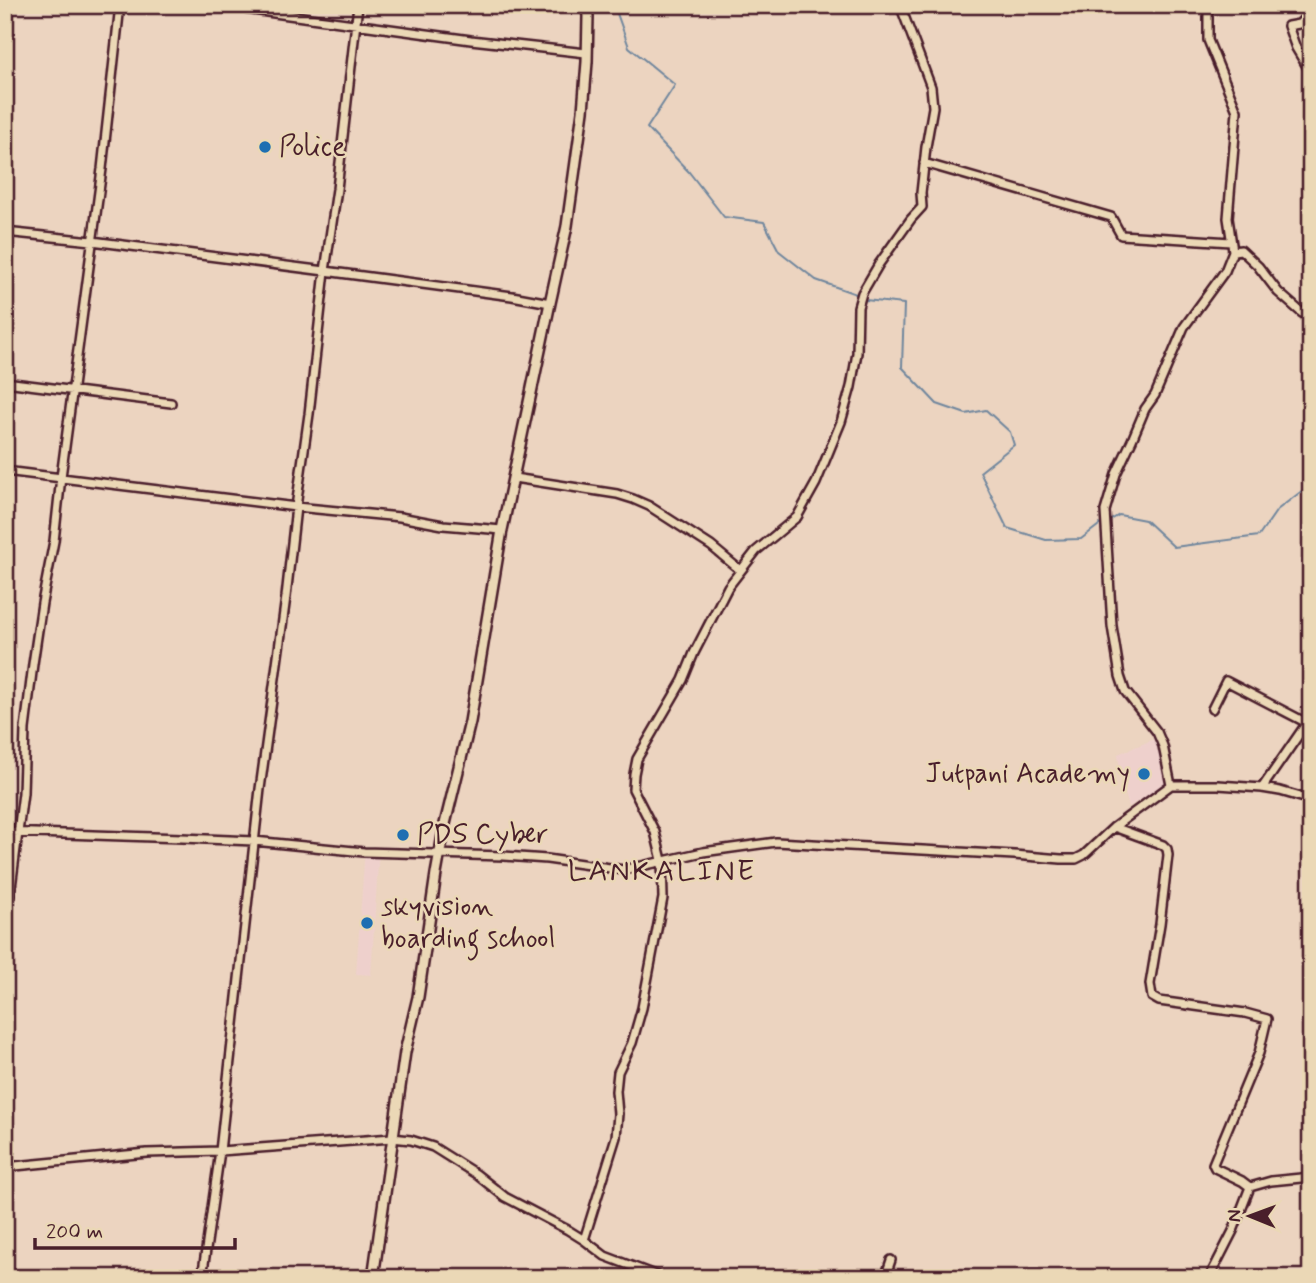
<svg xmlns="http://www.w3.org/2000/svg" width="1316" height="1283" viewBox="0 0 1316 1283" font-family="Mynerve,sans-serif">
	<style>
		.built { fill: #eed0cc }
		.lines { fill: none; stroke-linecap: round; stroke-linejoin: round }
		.stream { stroke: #6f869d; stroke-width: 2 }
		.minor-casing { stroke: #4a1f2b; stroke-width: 12 }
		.tertiary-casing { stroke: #4a1f2b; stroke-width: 14 }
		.minor { stroke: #ebd8b6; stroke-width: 7 }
		.tertiary { stroke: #ebd8b6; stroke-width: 9 }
		.poi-dot { fill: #1f6fb2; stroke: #ebd8b6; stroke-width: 2.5 }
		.labels { text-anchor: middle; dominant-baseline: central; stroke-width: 5; stroke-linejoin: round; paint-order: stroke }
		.poi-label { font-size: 28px; fill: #4a1f2b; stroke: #ebd8b6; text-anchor: start }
		.neighbourhood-label { font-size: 30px; letter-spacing: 2px; fill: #4a1f2b; stroke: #ebd8b6 }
	</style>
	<rect width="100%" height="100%" fill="#ecd4c0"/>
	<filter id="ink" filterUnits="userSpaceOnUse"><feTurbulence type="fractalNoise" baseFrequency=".0143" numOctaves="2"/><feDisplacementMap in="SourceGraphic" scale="14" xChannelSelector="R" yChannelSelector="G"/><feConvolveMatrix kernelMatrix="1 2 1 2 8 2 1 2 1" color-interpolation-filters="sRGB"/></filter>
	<g filter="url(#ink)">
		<path class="built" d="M1157,738L1169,782L1129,807L1121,779L1118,754Z
			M365,848L379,849L371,975L356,974Z"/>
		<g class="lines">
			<path class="stream" d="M614,5L629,47L675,85L647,128L689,172L724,217L764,222L779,251L816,280L856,294
				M865,300L904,304L902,367L937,404L966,414L986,410L1010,432L1014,445L980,472L1007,528L1046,540L1081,539L1103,522
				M1111,520L1119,515L1145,520L1174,547L1259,536L1277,510L1311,484"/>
			<defs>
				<path id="minor" d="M215,5L471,40L586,53
					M1311,11L1299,24L1288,26L1296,48L1311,73
					M924,163L1111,217L1121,235L1231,242
					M5,232L92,241L325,271L512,296L550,303
					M1233,251L1241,250L1258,266L1278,292L1302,313L1311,318
					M5,382L171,403
					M5,471L296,507L400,517L443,525L502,530
					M514,478L617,494L633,499L649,506L711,546L740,570
					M1212,709L1226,681L1307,723
					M1171,785L1163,746L1157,732L1125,691L1120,676L1112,626L1105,511L1116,474L1132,440L1145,409L1155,395L1184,327L1225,271L1233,251L1228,218L1237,111L1208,40V5
					M1262,788L1311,717
					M1114,827L1163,845L1167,849L1168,855L1160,924L1150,984L1152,997L1159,1001L1245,1013L1267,1019L1259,1053L1213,1164L1215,1168L1242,1181L1250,1187
					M5,832L182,838L254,841L364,852L504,856L547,859L624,870L703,852L776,842L1014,855L1061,859H1076L1084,855L1114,827L1171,785H1218L1262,788L1280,791L1311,800
					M5,935L23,793L25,729L33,664L42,603L54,541L61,477L102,169L120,5
					M5,1167L147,1153L220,1151L392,1138L411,1140L433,1147L476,1174L505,1197L568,1230L584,1240L605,1256L655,1275L667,1278
					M584,1240L616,1137L618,1114L616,1091L618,1072L632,1043L642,1008L663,898L662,860L655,832L633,789L634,774L637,759L683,680L694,653L728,587L756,551L797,517L816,483L841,422L851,387L857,353L858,307L862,293L879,264L911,219L922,207L921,193L926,147L933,107L931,87L900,5
					M202,1278L220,1151L260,789L286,597L296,507L309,414L325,271L337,189L358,5
					M885,1278L891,1260
					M1209,1278L1233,1231L1250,1187L1271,1181L1311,1177"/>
				<path id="tertiary" d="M373,1278L405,1052L418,997L436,874L445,824L470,722L502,530L550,303L567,226L583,111L587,62L588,16L586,5"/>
			</defs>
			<use href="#minor" class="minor-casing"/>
			<use href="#tertiary" class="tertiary-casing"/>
			<use href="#minor" class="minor"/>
			<use href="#tertiary" class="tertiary"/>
		</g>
	</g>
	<g class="poi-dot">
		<circle cx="265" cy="147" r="7"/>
		<circle cx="1144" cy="774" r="7"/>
		<circle cx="403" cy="835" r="7"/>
		<circle cx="367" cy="923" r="7"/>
	</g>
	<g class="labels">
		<g class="poi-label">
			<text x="279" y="147">Police</text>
			<text x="1130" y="774" text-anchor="end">Jutpani Academy</text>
			<text x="417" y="835">PDS Cyber</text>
			<text x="381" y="907">skyvision<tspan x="381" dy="32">boarding school</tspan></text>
		</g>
		<g class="neighbourhood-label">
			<text x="662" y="871">LANKALINE</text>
		</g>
	</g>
	<rect width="1316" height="1283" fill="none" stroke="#ebd8b6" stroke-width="28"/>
	<rect x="14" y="14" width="1288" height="1255" fill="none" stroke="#4a1f2b" stroke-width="2.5" filter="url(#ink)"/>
	<g transform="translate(1250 1216) rotate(271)" stroke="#ebd8b6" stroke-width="5" paint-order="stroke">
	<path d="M0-5L12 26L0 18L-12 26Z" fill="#4a1f2b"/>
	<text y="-10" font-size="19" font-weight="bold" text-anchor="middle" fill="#4a1f2b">N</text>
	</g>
	<path d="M35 1238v10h200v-10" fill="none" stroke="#4a1f2b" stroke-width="3.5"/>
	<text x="46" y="1238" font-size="21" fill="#4a1f2b" stroke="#ebd8b6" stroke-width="5" paint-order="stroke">200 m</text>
</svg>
